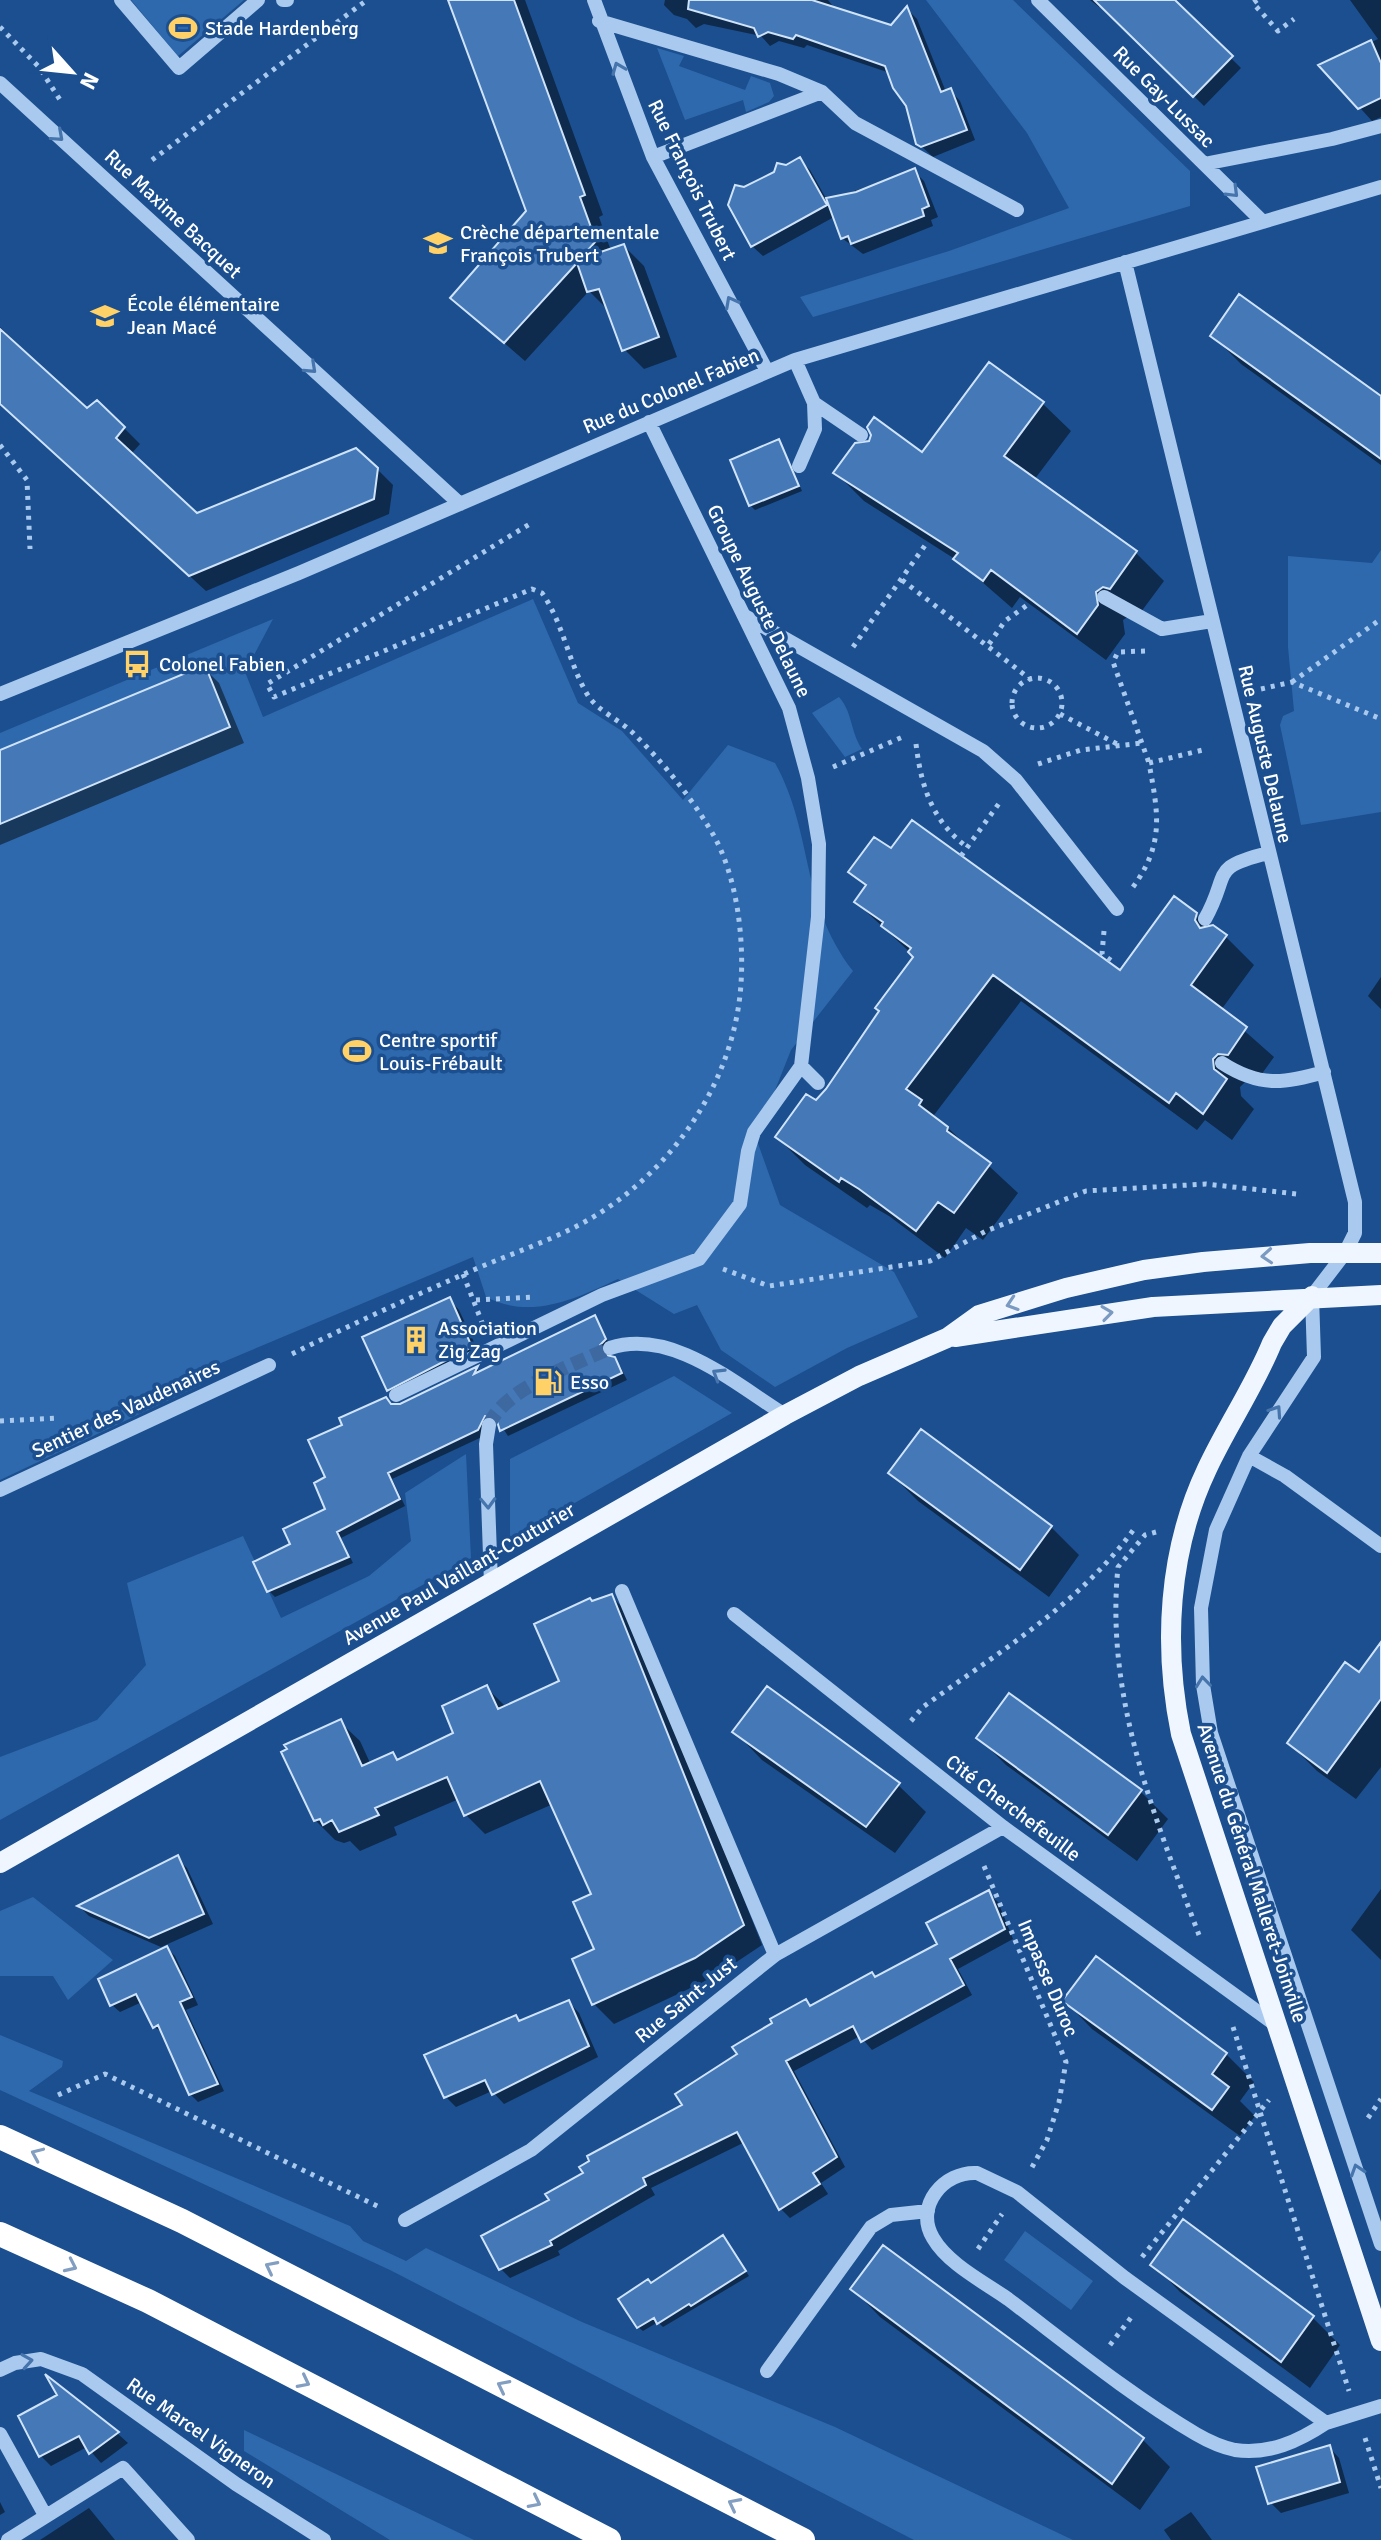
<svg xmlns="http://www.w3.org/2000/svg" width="1381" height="2540" viewBox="0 0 1381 2540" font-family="Signika,sans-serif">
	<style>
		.green { fill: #2e69ad }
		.shadow { fill: #0007 }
		.building { fill: #4478b7; stroke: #cfe3fa; stroke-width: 2 }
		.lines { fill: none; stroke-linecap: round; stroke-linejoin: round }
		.minor-tunnel { stroke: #3d69a0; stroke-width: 14; stroke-dasharray: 14 7; stroke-linecap: butt }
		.path { stroke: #a9c9ee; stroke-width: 5; stroke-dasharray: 4 6; stroke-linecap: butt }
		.minor { stroke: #a9c9ee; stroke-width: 14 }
		.major { stroke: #f0f6ff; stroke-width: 20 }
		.highway { stroke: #fff; stroke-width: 24 }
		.oneway { stroke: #4674ac }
		.oneway2 { stroke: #7b9ac1 }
		.oneway3 { stroke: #829ec1 }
		.labels { text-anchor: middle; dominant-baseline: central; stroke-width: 7; stroke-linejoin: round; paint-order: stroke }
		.poi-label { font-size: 20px; fill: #fff; stroke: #1b4f8f; text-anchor: start }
		.street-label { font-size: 20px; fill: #fff; stroke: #1b4f8f }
	</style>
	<rect width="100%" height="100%" fill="#1b4f8f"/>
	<path class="green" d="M131,0H244L178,56Z
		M926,0H1013L1190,171V206L813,317L800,297L949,251L1069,208L1027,133Z
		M657,48L684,56L679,66L745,90L751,76L770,83L774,96L769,102L746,112L743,100L685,120Z
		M1381,550V812L1301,825L1280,725L1283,716L1294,711L1288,647V556L1372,563Z
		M533,599L578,703L622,731L683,800L728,745L775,763C814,833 799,901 853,971L791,1050L756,1138L780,1205L894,1272L918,1317L847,1348L775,1387L721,1350L697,1305L674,1314L618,1279C575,1299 532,1320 486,1297L473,1257L197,1373L201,1385L0,1480V733L273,619L245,672L263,717Z
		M839,697C853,713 850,731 862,749L845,757L812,713Z
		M674,1376L732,1413L510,1540V1459Z
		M466,1454L471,1558L0,1820V1757L97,1720L146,1665L127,1583L243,1536L281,1618L369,1576L411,1541L405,1493Z
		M33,1897L113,1960L68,2000L53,1976H0V1911Z
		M0,2035L63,2061L62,2067L29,2091L350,2226L363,2241L406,2261L426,2248L582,2322L835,2427L1073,2540H914L390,2270L0,2090Z
		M1025,2231L1093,2281L1071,2310L1004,2260Z
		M244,2430L474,2540H390L244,2451Z"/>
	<path class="shadow" d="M450,0H525L603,215L599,217L611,251L624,246L644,266L677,357L644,369L624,349L609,311L589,291L525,361L453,298L529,212Z
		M665,0H828L835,9L892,27L907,9L917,19L946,92L950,90L960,101L975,140L933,157L918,143L908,105L890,73L807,45L804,48L779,41L770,46L761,36L704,24L696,28L687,19L674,15L664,5Z
		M1090,0H1172L1241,68L1204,106L1101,5L1099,7Z
		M1350,0H1381V117L1372,121L1322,66L1378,39Z
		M800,160L810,170L827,200L914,171L924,181L938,217L931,220L933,226L863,254L842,238L834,217L763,256L752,246L744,189Z
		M0,327L87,411L97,403L124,428L140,444L131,454L197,516L377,469L393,485L389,514L206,591L0,402Z
		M1213,336L1381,399V465L1241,364Z
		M1043,404L1071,431L1034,480L1136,553L1164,581L1138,616L1132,614L1123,620L1125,634L1106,660L1020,597L1012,608L958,561L864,501L836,473L922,455Z
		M779,441L802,491L755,510L750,505Z
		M204,668L219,683L244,743L0,845V752Z
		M851,872L1121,972L1195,915L1209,928L1226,937L1254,965L1221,1010L1274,1057L1256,1082L1246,1081L1240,1087L1241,1096L1254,1109L1232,1140L1205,1120L1197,1130L1021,1001L934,1115L1018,1193L983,1240L966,1228L945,1258L889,1216L870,1205L867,1208L805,1165L777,1137L827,1091L915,957L856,902L867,888Z
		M1381,977V1009L1368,996Z
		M449,1299L459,1310L481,1357L399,1401L389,1390L365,1338Z
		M594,1318L611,1346L606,1357L620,1366L627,1380L508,1436L499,1422L491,1421L484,1436L392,1479L405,1506L341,1538L353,1563L275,1597L269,1591L256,1562L293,1545L328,1510V1478L393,1406H401L477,1369L481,1373Z
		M890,1473L1051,1527L1079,1555L1049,1597L918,1501Z
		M611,1596L631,1616L762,1945L714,1977L614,2024L594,2004L575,1960L597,1950L594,1895L553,1804L485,1834L465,1814L459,1799L394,1827L397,1835L360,1851L350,1841L344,1843L335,1840L315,1820L340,1722L360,1741L371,1765L393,1755L399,1761L456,1734L487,1688L506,1707L562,1682L593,1603Z
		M1381,1645V1767L1356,1799L1317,1771L1289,1743L1359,1675Z
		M735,1732L898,1785L926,1812L895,1853L762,1760Z
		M978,1737L1140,1791L1168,1819L1137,1861L1006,1765Z
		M177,1858L187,1868L213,1924L161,1947L89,1916L80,1907Z
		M1381,1889V1960L1351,1930Z
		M988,1893L998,1902L1013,1939L958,1969L972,1995L872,2050L860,2036L794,2071L845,2167L821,2183L828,2194L790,2218L781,2209L745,2142L651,2188L655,2195L558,2251L560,2255L510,2278L501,2269L552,2201L685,2106L739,2055L806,2002L811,2007L940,1945Z
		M167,1948L175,1956L198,2005L186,2010L224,2091L198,2102L190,2094L164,2033L154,2027L142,2002L120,2012L112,2005Z
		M1065,2001L1226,2054L1254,2082L1240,2101L1255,2116L1240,2136L1092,2029Z
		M569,2002L579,2013L598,2057L504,2104L492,2091L456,2107L447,2098L495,2077L493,2074L445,2097L427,2056L515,2017L520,2022Z
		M1183,2222L1313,2318L1340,2345L1310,2388L1180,2292L1153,2264Z
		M727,2242L749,2276L663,2327L658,2322L643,2331L638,2327L652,2285Z
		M883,2248L1143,2440L1170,2467L1140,2510L880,2317L853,2289Z
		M51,2381L118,2434L128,2443L101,2463L87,2447L51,2466L41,2456L59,2396Z
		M1329,2447L1339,2458L1349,2493L1281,2513L1270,2502Z
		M0,2502L5,2512L0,2515Z
		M89,2508L115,2540H40Z
		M1191,2512L1195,2517L1212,2540H1171L1164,2530Z"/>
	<path class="building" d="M448,0H514L585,195L580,197L596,241L580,259L624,244L659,337L622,351L599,289L587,292L577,263L504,343L450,298L526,211Z
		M689,0H812L891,25L907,6L941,92L951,88L967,130L921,147L916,144L906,106L893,88L885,66L796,35L793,39L768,32L758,37L754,28L688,9Z
		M1094,0H1175L1233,56L1193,97Z
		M1371,40L1381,63V98L1358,109L1318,65Z
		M800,157L827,205L751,247L728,205L735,185L744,187L774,172L777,163L786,165Z
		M915,168L929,206L922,209L924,216L851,244L848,236L841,239L826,198L856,192Z
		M1239,294L1381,396V459L1210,336Z
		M0,329L87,408L97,400L125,427L116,438L197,513L356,448L378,468L374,499L189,576L0,404Z
		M989,362L1044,402L1004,456L1137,551L1110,589L1103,587L1096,592L1098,605L1077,634L991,570L983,581L953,559L958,553L833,473L855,443L869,441L871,435L867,427L874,417L922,452Z
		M779,439L799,486L749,506L730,460Z
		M205,665L230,727L0,824V750Z
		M912,820L1120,970L1174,896L1197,913L1195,920L1200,928L1213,925L1227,935L1191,985L1247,1027L1228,1055L1218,1054L1213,1059L1214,1069L1227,1079L1203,1114L1176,1093L1169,1103L993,975L906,1089L922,1100L919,1105L948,1127L947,1131L991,1163L954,1213L938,1202L916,1231L859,1189L841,1178L839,1182L775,1137L806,1094L816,1100L826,1089L879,1011L875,1008L913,957L908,952L911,948L881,926L883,922L854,902L866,885L848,872L874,837L891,848Z
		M450,1297L472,1347L387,1391L362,1337Z
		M595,1315L606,1339L600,1345L602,1354L615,1357L622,1373L500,1431L496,1418L485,1416L478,1430L388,1473L400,1499L337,1532L349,1557L267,1592L253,1562L290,1544L283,1529L325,1509L314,1483L325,1477L308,1440L342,1425L339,1418L386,1397L391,1404H400L478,1366L474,1374Z
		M921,1429L1052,1526L1020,1570L888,1473Z
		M612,1594L744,1925L695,1958L592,2005L572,1959L594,1949L573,1902L591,1894L540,1781L464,1816L447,1777L375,1808L379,1815L339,1832L332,1820L323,1825L320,1819L314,1821L281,1752L287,1749L284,1745L341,1719L362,1766L393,1752L397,1760L453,1733L442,1706L487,1685L498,1709L559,1681L534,1624L590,1598L592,1601Z
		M1381,1642V1699L1327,1773L1287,1743L1345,1662L1359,1672Z
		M767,1686L900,1783L866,1827L732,1732Z
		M1009,1693L1142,1790L1108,1835L976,1738Z
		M178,1855L204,1914L149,1938L77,1906Z
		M989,1890L1005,1929L950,1959L964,1985L861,2042L853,2026L786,2061L837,2157L813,2173L820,2184L779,2210L737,2132L643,2178L646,2185L550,2241L552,2245L499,2270L481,2236L549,2200L545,2194L583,2173L579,2167L589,2161L587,2156L682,2105L675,2094L737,2054L732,2047L772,2023L770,2019L806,1999L810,2006L872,1972L875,1977L937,1944L926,1923Z
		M167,1946L192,1997L180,2002L218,2084L189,2095L158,2025L153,2028L136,1994L110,2006L98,1979Z
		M1096,1956L1227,2053L1212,2074L1229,2087L1212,2110L1062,2001Z
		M569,2000L589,2046L492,2095L485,2080L444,2098L424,2055L516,2015L519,2021Z
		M1183,2219L1314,2316L1281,2362L1150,2265Z
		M723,2235L746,2271L691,2306L689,2304L657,2324L654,2318L637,2328L618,2299L648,2279L651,2283Z
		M883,2245L1144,2438L1112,2484L850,2289Z
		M45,2374L119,2432L89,2454L79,2436L39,2457L18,2416L57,2395Z
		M1330,2445L1340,2482L1268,2504L1256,2467Z"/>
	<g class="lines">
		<path class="minor-tunnel" d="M489,1425C505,1388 574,1365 610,1348"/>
		<path class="path" d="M1257,0L1253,3L1278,31L1294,19
			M0,27L39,67L62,103
			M152,160L367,0
			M0,445L27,480L30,549
			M902,580L1030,679
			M989,644L1005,621L1030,603
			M853,647L926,544
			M1145,651L1118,652L1113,662L1149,763
			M1012 703a25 25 0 1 1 50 0a25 25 0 1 1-50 0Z
			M1292,682L1381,619
			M1261,689L1292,682L1381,719
			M1060,714L1119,745
			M916,744C921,786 932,821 967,847
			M1038,764L1081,750L1142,743
			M833,767L905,736
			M961,856L1000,802
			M1133,887C1165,843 1158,813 1149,763L1207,749
			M1104,931L1102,954L1115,963
			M723,1269L769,1286L930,1261L986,1231L1086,1191L1206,1184L1297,1194
			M463,1274L483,1325
			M476,1300L534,1297
			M292,1354C348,1326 405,1300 462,1275C497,1259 534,1247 569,1230C663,1185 734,1089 741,984C744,937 737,878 714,836C692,798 663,762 632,732C619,720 599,711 589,697C569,666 564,624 542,593L532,589L274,697L267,684L533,522
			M0,1421L58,1418
			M1156,1532L1145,1535L1118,1567C1105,1697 1154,1815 1199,1935
			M911,1721L923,1707C997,1653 1080,1604 1134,1529
			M984,1866L1066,2062L1059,2102L1047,2140L1031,2169
			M1233,2027L1349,2391
			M58,2095L105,2074L379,2207
			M1368,2118L1381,2099
			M978,2249L1002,2214
			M1142,2257L1269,2100
			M1110,2345L1133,2315
			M1365,2438L1381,2488"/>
		<path class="minor" d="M121,0L179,68L258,0
			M283,0H287
			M594,0L653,157L767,371
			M1038,0L1263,222
			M599,21L779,74L822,92L855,123L1017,210
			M0,83L460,504
			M653,157L822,92
			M1204,164L1332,139L1381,126
			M1125,262L1355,1202V1233L1345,1253L1312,1296L1314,1357L1249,1456L1216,1530L1201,1608L1203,1685L1211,1733L1381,2244
			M795,360L814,403L861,435
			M649,422L789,708L808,778L819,844L818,917L801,1066L818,1083
			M799,466L815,429L814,403
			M1104,597L1162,629L1212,621
			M745,616L983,751L1016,780L1117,909
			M0,694L299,573L795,360L1381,187
			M1205,919C1231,873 1208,868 1268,853
			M1222,1063C1259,1087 1284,1084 1324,1072
			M610,1348C672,1328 735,1384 785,1415
			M396,1395L602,1295L699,1259L740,1204L748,1151L754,1132L801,1066
			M489,1425L486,1444L491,1583
			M1249,1456L1285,1476L1381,1546
			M0,1490L269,1365
			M622,1591L775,1955
			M734,1614L1003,1827L1276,2025
			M977,2173L1017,2192L1125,2278L1326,2423C1299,2441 1269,2455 1235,2450C1221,2447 1208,2441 1196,2434C1130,2395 1069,2345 1008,2299C984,2282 948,2264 933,2238C914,2206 944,2171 977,2173Z
			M405,2220L531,2150L775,1955L1003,1827
			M0,2370L15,2363L41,2359L82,2374L236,2484L324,2540
			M767,2371L871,2227L891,2215L928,2211
			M1326,2423L1381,2406
			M0,2434L45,2515
			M8,2540L123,2468L188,2540"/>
		<path class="major" d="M1312,1296L1282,1326L1272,1343C1254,1387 1227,1426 1207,1469C1168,1551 1163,1646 1181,1734L1381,2341
			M955,1337L1153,1307L1381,1295
			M0,1863L785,1415L859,1376L947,1338L979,1315L1066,1288L1144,1270L1203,1262L1310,1253H1381"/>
		<path class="highway" d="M0,2137L182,2221L803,2540
			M0,2234L148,2301L609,2540"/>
	</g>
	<defs><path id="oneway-chevron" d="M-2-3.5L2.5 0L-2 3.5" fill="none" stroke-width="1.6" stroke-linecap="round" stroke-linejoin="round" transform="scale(2)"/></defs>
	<g class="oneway">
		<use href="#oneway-chevron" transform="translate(618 68) rotate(-112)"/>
		<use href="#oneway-chevron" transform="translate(58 136) rotate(42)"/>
		<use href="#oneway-chevron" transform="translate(1233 192) rotate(45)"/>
		<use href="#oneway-chevron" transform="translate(731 302) rotate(-118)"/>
		<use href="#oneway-chevron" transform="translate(311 368) rotate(43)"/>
		<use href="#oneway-chevron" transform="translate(718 1374) rotate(-148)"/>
		<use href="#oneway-chevron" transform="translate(1276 1411) rotate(-56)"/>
		<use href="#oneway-chevron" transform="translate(488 1503) rotate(88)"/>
		<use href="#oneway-chevron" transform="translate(1203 1682) rotate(-96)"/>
		<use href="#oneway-chevron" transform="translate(1357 2170) rotate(-108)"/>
		<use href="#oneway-chevron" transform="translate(27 2361) rotate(-9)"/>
	</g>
	<g class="oneway2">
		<use href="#oneway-chevron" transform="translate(1267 1256) rotate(176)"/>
		<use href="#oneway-chevron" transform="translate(1012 1304) rotate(162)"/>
		<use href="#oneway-chevron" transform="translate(1107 1313) rotate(-8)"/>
	</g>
	<g class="oneway3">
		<use href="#oneway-chevron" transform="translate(37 2154) rotate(-156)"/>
		<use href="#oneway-chevron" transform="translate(71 2266) rotate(25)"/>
		<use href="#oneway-chevron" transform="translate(271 2267) rotate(-153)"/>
		<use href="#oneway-chevron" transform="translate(304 2382) rotate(27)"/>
		<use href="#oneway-chevron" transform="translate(503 2386) rotate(-153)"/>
		<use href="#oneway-chevron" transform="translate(535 2502) rotate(27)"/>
		<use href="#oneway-chevron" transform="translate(734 2504) rotate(-153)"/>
	</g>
	<defs>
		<symbol id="stadium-bare" viewBox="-9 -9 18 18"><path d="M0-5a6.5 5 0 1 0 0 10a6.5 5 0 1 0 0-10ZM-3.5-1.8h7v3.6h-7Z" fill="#ffd166" stroke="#1b4f8f" stroke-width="2.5" paint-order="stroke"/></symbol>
		<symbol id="school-bare" viewBox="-9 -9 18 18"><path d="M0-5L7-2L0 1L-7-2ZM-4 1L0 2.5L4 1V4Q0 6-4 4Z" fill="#ffd166" stroke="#1b4f8f" stroke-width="2.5" paint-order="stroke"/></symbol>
		<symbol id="bus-bare" viewBox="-9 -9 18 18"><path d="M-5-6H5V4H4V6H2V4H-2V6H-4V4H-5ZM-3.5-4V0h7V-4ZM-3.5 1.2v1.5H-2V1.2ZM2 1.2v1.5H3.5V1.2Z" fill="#ffd166" stroke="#1b4f8f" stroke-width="2.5" paint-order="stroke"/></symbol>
		<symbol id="building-bare" viewBox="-9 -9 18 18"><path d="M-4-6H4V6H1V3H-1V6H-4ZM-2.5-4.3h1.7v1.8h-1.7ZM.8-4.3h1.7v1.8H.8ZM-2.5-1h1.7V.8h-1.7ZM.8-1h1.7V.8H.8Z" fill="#ffd166" stroke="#1b4f8f" stroke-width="2.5" paint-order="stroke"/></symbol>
		<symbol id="fuel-bare" viewBox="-9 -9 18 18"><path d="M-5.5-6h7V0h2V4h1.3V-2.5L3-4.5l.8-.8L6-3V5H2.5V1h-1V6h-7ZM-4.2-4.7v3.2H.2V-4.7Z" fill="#ffd166" stroke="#1b4f8f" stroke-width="2.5" paint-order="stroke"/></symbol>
	</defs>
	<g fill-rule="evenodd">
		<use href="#stadium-bare" x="163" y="8" width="40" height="40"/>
		<use href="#school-bare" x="418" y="223" width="40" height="40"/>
		<use href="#school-bare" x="85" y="296" width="40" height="40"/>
		<use href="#bus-bare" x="117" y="644" width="40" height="40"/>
		<use href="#stadium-bare" x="337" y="1031" width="40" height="40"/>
		<use href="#building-bare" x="396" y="1320" width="40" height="40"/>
		<use href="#fuel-bare" x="528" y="1362" width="40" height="40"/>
	</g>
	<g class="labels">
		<g class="poi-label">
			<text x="205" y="28">Stade Hardenberg</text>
			<text x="460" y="232">Crèche départementale<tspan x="460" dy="23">François Trubert</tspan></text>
			<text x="127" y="304">École élémentaire<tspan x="127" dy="23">Jean Macé</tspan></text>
			<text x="159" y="664">Colonel Fabien</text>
			<text x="379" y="1040">Centre sportif<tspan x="379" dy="23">Louis-Frébault</tspan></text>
			<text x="438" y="1328">Association<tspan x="438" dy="23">Zig Zag</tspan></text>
			<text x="570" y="1382">Esso</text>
		</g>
		<g class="street-label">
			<text transform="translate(1164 97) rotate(45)">Rue Gay-Lussac</text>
			<text transform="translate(692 180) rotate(64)">Rue François Trubert</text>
			<text transform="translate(173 214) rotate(43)">Rue Maxime Bacquet</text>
			<text transform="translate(671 391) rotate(-23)">Rue du Colonel Fabien</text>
			<text transform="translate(759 601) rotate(64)">Groupe Auguste Delaune</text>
			<text transform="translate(1265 754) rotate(77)">Rue Auguste Delaune</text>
			<text transform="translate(126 1409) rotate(-25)">Sentier des Vaudenaires</text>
			<text transform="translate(459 1574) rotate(-30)">Avenue Paul Vaillant-Couturier</text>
			<text transform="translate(1013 1808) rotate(37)">Cité Cherchefeuille</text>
			<text transform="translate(1252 1873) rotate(72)">Avenue du Général Malleret-Joinville</text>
			<text transform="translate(1048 1978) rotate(67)">Impasse Duroc</text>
			<text transform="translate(686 2000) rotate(-39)">Rue Saint-Just</text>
			<text transform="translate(201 2433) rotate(35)">Rue Marcel Vigneron</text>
		</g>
	</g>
	<g transform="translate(72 72) rotate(117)" stroke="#1b4f8f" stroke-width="6" paint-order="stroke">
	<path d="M0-6L14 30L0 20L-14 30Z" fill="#ffffff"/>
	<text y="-12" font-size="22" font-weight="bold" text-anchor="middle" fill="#ffffff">N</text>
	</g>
</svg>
